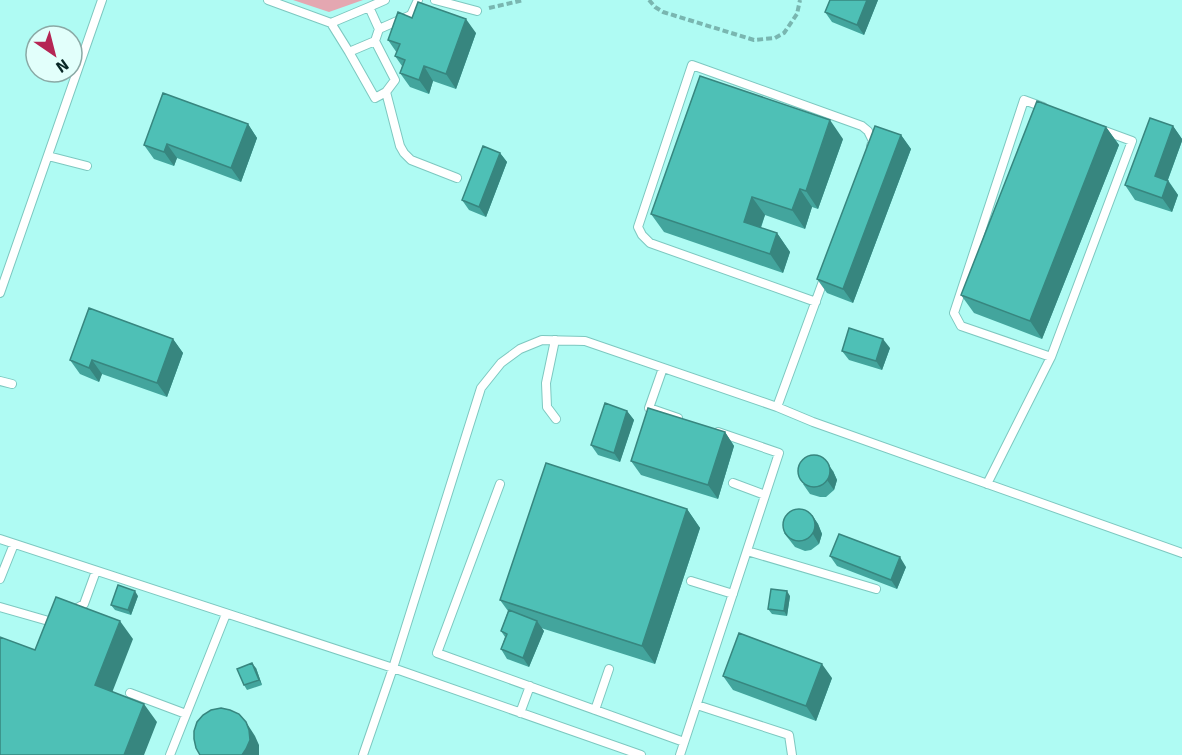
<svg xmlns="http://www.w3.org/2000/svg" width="1182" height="755" viewBox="0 0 1182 755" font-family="Signika,sans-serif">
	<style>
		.green { fill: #e4a7b1 }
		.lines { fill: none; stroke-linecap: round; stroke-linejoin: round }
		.lane-casing { stroke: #7dc8c0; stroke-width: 10 }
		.path { stroke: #79b6b0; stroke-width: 4; stroke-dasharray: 6 3; stroke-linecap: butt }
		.lane { stroke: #fff; stroke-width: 8 }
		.wall { fill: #43a59d }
		.shaded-wall { fill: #37867f }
		.building { fill: #4ec0b6; stroke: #37867f; stroke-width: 1.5 }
	</style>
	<rect width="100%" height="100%" fill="#affbf3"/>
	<path class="green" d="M293,0H363L329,12Z"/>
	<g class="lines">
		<defs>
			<path id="lane" d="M268,0L331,23
				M435,0L477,11
				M369,7L385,0
				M379,29L369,7L331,23L349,52L375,41L379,29L411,15L418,0
				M349,52L375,98L386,92L395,80L375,41
				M386,92L400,146L404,153L411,160L457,178
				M1043,107L1024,100L954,313L961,326L1051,357
				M48,156L87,166
				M0,293L102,0
				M816,302L650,243L642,235L638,227L692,65L862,126L868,131L873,141L871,146
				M555,340L546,383L547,407L556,419
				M663,368L649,408L678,418
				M0,381L12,384
				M777,407L825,276
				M733,483L765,495
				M500,484L437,653L684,742
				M987,484L1051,357L1132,141L1102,130
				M0,539L393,668L641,755
				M747,551L876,589
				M0,579L14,544
				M691,581L733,594
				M0,607L52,622L55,620
				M74,610L84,604L96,571
				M130,693L186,714
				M697,705L789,735L792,755
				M595,710L609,669
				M520,713L530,686
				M170,755L226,614
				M363,755L393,668L481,388L501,363L520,349L542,340L585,341L777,407L813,422L1182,553
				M680,755L779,453L718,432"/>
		</defs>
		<use href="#lane" class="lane-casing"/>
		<path class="path" d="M649,0L655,7L663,12L754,40L775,38L784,33L797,14L800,0
			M489,8L524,0"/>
		<use href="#lane" class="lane"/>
	</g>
	<path class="wall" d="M830,0H878L864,35L832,22L825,12Z
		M412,18L476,33L456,89L433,81L429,94L410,87L400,73L402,66L395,56L397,53L388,40Z
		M248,124L257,138L241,182L177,158L174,166L154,159L144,145Z
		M1173,126L1182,139V141L1168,180L1178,195L1172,212L1135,200L1125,185Z
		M1106,127L1119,145L1042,339L974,313L961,295Z
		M901,135L911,149L853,303L827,293L817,279Z
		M843,139L818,209L812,207L805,229L765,215L761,228L777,233L790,252L783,273L664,232L651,214Z
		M500,153L507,162L486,217L469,210L462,200Z
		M173,339L183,353L167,397L102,374L99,382L80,374L70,360Z
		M890,348L882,370L849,360L842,351Z
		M627,411L634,420L620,462L598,455L591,445Z
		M725,432L734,446L718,499L641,475L631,461Z
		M833,471L837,480L834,490L826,497H820L810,494L803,484Z
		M687,509L700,528L655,664L541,628L544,631L529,667L507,659L501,649L505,637L501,631L508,611L500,600Z
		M812,515L818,524L822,534L819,544L811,550L805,551L795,547L784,533Z
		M830,556L906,567L897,589L837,566Z
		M138,596L131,615L115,610L111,605Z
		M790,596L787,616L772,614L768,609Z
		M256,668L262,685L247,690L244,685Z
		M723,676L832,678L816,721L733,690Z"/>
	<path class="shaded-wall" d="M867,0H878L864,35L857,25Z
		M466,19L476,33L456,89L446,74Z
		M424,66L433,81L429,94L419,80Z
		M830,120L843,139L818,209L806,191Z
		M248,124L257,138L241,182L231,168Z
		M1173,126L1182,139V141L1164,190L1155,176Z
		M1106,127L1119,145L1042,339L1030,321Z
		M901,135L911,149L853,303L843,289Z
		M167,144L177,158L174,166L164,152Z
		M500,153L507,162L486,217L479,207Z
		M1168,181L1178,195L1172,212L1162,198Z
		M800,189L812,207L805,229L792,210Z
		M752,197L765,215L756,240L744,222Z
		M777,233L790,252L783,273L770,254Z
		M173,339L183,353L167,397L157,383Z
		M883,339L890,348L882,370L876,361Z
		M92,360L102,374L99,382L89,368Z
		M627,411L634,420L620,462L614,453Z
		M725,432L734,446L718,499L708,485Z
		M826,461L833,471L837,480L834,490L827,480Z
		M687,509L700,528L655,664L642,646Z
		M812,515L818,524L822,534L819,544L813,534Z
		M900,557L906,567L897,589L891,580Z
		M135,591L138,596L131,615L128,610Z
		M787,591L790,596L787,616L784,611Z
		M120,621L133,639L108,703L95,685Z
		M537,621L544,631L529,667L523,658Z
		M252,663L256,668L262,685L259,680Z
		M822,664L832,678L816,721L806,706Z
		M144,704L157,722L144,755H124Z
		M246,722L255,736L259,745V755H242Z"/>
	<path class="building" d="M830,0H867L857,25L825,12Z
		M418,2L466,19L446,74L424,66L419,80L400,73L405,60L395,56L400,44L388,40L398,12L412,18Z
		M700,76L830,120L806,191L800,189L792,210L752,197L744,222L777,233L770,254L651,214Z
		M163,93L248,124L231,168L167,144L164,152L144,145Z
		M1037,101L1106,127L1030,321L961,295Z
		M1150,118L1173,126L1155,176L1168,181L1162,198L1125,185Z
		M875,126L901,135L843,289L817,279Z
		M483,146L500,153L479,207L462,200Z
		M89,308L173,339L157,383L92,360L89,368L70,360Z
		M849,328L883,339L876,361L842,351Z
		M605,403L627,411L614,453L591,445Z
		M648,408L725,432L708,485L631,461Z
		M798 471a16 16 0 1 1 32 0a16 16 0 1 1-32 0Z
		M546,463L687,509L642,646L500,600Z
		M783 525a16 16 0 1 1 32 0a16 16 0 1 1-32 0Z
		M839,534L900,557L891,580L830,556Z
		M118,585L135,591L128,610L111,605Z
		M771,589L787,591L784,611L768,609Z
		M56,597L120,621L95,685L144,704L124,755H0V637L35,650Z
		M509,610L537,621L523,658L501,649L507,634L501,631Z
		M739,633L822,664L806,706L723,676Z
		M252,663L259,680L244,685L237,669Z
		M221,708L230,710L239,714L246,722L249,730L250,740L246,749L242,755H200L196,748L194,739V731L197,722L203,715L211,710Z"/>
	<g transform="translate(54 54) rotate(145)"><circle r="28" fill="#e2fffb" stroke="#8aa9a5" stroke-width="1.5"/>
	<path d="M0-4.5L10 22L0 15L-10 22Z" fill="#b52654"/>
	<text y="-9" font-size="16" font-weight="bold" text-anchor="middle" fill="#072725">N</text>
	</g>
</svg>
